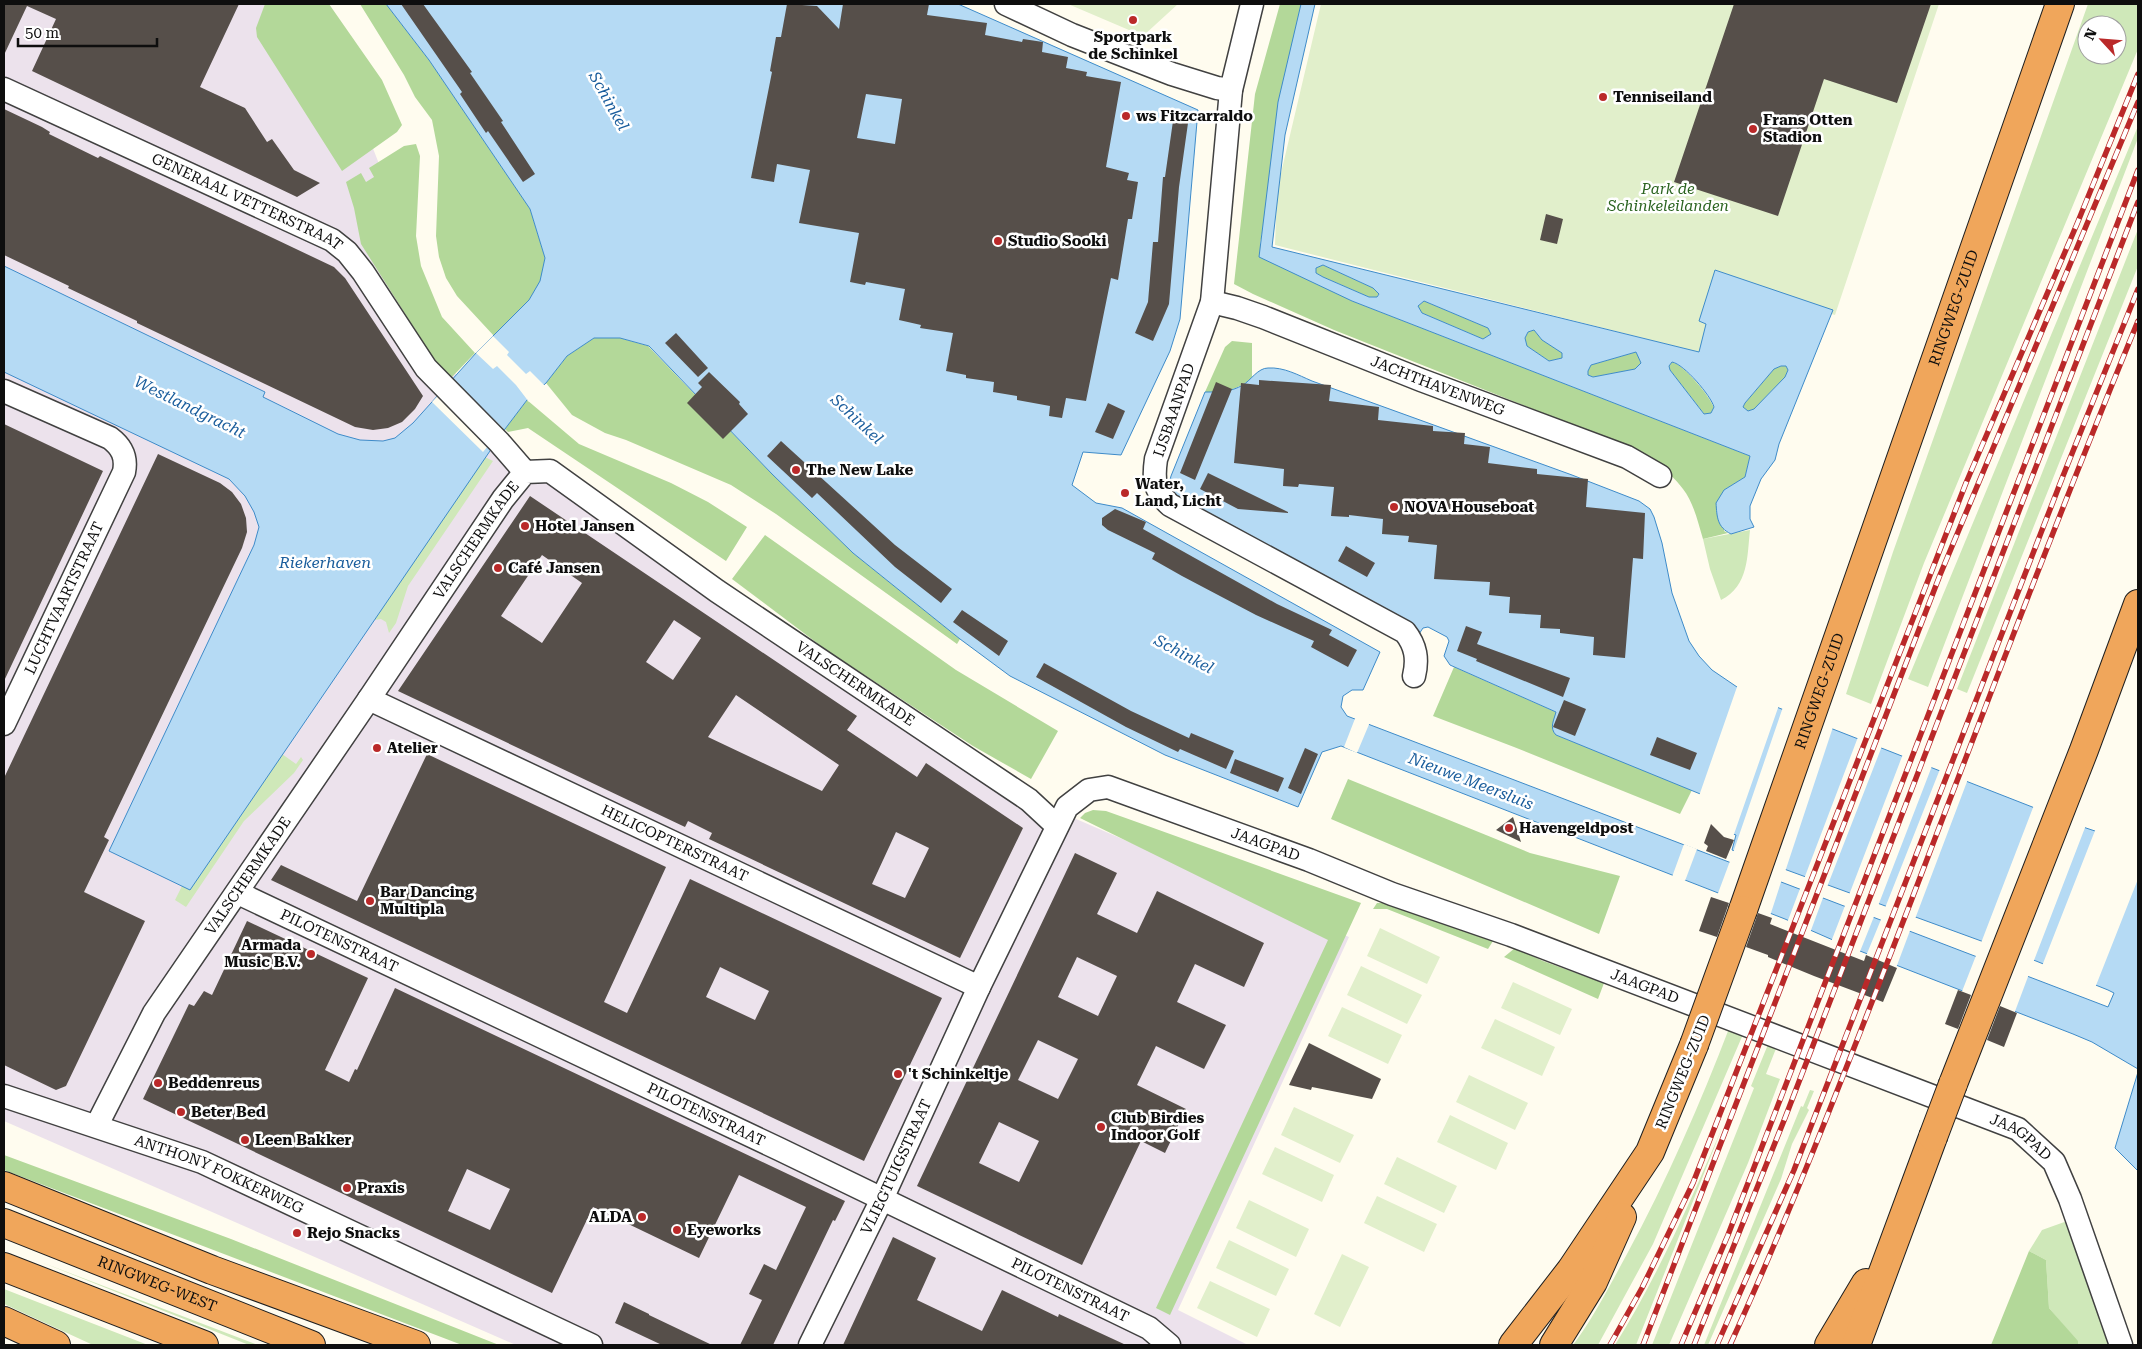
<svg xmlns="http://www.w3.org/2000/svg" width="2142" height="1349" viewBox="0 0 2142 1349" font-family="'Roboto Serif',serif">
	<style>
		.industrial { fill: #ece2ec }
		.green { fill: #cfe8b9; fill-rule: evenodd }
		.forest { fill: #b3d899 }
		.pitch { fill: #e1efcb }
		.water { fill: #b5daf4; stroke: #3e8bc9; fill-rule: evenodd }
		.pier { fill: #fffcef }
		.building { fill: #564f4a; fill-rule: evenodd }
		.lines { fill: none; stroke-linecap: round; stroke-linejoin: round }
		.minor-casing { stroke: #414141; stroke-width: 25 }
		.motorway-casing { stroke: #1f1f1f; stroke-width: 30 }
		.minor { stroke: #fff; stroke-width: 22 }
		.motorway { stroke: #f0a65b; stroke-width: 28 }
		.rail-casing { stroke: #ba2929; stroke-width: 5.5 }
		.rail { stroke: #fff; stroke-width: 4; stroke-dasharray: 11; stroke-linecap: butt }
		.motorway-bridge-casing { stroke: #1f1f1f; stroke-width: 30; stroke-linecap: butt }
		.motorway-bridge { stroke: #f0a65b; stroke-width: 28 }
		.poi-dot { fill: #ba2929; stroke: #fff; stroke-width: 2 }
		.labels { text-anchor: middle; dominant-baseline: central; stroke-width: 5; stroke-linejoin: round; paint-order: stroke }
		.poi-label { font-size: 15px; font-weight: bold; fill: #0e0e0e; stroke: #fff; text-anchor: start }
		.park-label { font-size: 15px; font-style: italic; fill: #2b6420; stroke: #fff }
		.street-label { font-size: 15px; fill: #0e0e0e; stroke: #fff }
		.water-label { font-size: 16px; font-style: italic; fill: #1a5d9c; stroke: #fff }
	</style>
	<rect width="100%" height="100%" fill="#fffcef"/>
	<path class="industrial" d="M4,4H309L350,90L407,235L442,357L534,468L1009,790L1349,937L1178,1310L1248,1345H516L4,1121Z"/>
	<path class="green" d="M2088,4H2138V49L1924,563L1871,704L1846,694L1893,552ZM2087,25H2117V55H2087Z
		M2138,126V138L1928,687L1908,679Z
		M2138,229V266L1967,693L1957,689Z
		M485,457L493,461L408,586L396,623L389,633L386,622L381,619L374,620Z
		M1750,530C1747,556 1749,586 1721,600L1710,569L1703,539Z
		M282,754L296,764L301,757L303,760L294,773L244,821L186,907L175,900L182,886L190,889Z
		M1730,1026L1744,1032L1653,1244L1598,1345H1573C1594,1317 1610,1285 1627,1254C1667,1180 1700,1104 1730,1026Z
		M1769,1042L1777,1046L1766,1074L1780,1079L1748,1163L1669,1345H1652L1754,1088L1751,1086Z
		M1810,1090L1814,1091L1807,1108L1809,1110L1792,1144L1781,1179L1708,1345H1704L1801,1106L1803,1107Z
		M1722,1128L1636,1345H1615C1658,1276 1690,1202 1722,1128Z
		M2070,1220L2113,1345H2078L2077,1341L2049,1308L2046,1260L2029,1251L2042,1230Z
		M41,1262L258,1345H249Z
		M4,1289L148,1345H93L4,1304Z"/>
	<path class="forest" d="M265,4H329L382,80L402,125L397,132L342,171L257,37L256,28Z
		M360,4H386L429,60L530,209L545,258L541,281L529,300L494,336L457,296L446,278L439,257L436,236L439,156L432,120L415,97L404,75Z
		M1280,4H1304L1260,244L1352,301L1750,456L1745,477L1724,490V531L1728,533L1703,539C1698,523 1694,503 1683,489C1668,468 1643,456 1621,444L1334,330L1253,294L1234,284L1255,94Z
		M416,144L420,156L416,236L421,266L442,317L475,353L451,378L438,366L361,244L354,208L346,182L361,173L366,182L374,177L369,168L404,146Z
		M1323,265L1373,288L1379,293L1377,297H1369L1323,277L1316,273V268Z
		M1424,301L1488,328L1491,334L1483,339L1422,313L1418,306Z
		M1534,330L1542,340L1563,353L1562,358L1549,361L1527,346L1525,338L1528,332Z
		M594,338H620L648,346L772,474L853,553L960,639L957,644L776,514L731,485L626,440L605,433L572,415L546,383L567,356Z
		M1232,341L1252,343V378C1237,390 1224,393 1205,392L1225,347Z
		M1636,352L1641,363L1636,369L1593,377L1588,375V371L1591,365Z
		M1672,362C1684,365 1710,396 1714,408L1711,413L1705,415L1670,370L1669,366Z
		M1781,366H1786L1788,370L1785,377L1754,409L1748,411L1743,407L1745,403L1774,369Z
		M527,400L579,444L671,483L708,502L747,527L726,561L528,428L508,432L505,429Z
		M765,535L956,670L1058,731L1031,779L973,746L825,649L732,579Z
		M1454,667L1556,712V735L1692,790L1680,814L1514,747L1433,716Z
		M1348,779L1530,853L1620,876L1599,934L1331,819Z
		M1093,810L1106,811L1134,821L1361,903L1170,1315L1156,1308L1328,940L1080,818L1085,813Z
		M1377,903H1385L1493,941L1488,949L1387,909H1373Z
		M1515,948L1543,961L1604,983L1598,999L1504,957Z
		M4,1155L231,1239L499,1345H462L4,1170Z
		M2029,1251L2046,1260L2049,1308L2078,1341V1345H1991Z"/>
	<path class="pitch" d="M1068,4H1178L1143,36Z
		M1321,4H1939L1835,315L1729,284L1706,354L1275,245L1277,190Z
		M1380,928L1440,957L1427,984L1367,956Z
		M1361,966L1422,995L1407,1024L1347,995Z
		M1513,982L1572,1009L1560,1035L1501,1008Z
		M1342,1007L1402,1035L1388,1064L1328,1036Z
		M1495,1019L1555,1047L1542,1076L1481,1048Z
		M1469,1075L1528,1103L1515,1130L1456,1102Z
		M1294,1107L1354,1135L1340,1163L1281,1135Z
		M1450,1115L1508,1143L1496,1170L1437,1142Z
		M1275,1147L1334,1175L1322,1202L1262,1174Z
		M1397,1157L1457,1186L1444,1213L1384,1184Z
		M1377,1196L1437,1224L1424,1252L1364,1223Z
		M1249,1200L1309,1229L1296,1257L1236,1228Z
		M1229,1240L1289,1269L1276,1296L1216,1268Z
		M1342,1254L1369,1267L1340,1327L1314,1314Z
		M1210,1281L1270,1309L1257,1337L1197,1308Z"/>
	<path class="water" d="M386,4H958L1198,110L1180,319L1170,351L1121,455L1083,452L1072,485L1096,503L1122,508L1380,652L1363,690H1352L1343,696L1341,707L1347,716L2108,1007L2114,993L2108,990L2036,961L1732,850L1736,835L1705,825L1715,800L1556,735C1549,728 1554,720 1556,712L1450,665L1444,656L1449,641L1447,637L1428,627L1423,628L1419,634L1172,496L1168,487L1171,476L1205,392C1219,392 1231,392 1243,385C1251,380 1258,368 1268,368C1284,367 1298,375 1312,381L1572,475L1639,501L1650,509L1654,517L1662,543L1672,593L1689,641L1699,656L1712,670L1737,687L1779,708L2086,828L2101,833H2138V1069L2092,1042L2073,1034L1842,944L1785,919L1341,746L1322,752L1298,807L1165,755L1010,676L960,639L853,553L772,474L649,346L620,338H594L567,356L546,383L527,400L505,429L190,890L109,851L254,545L259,527L254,512L245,496L229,479L4,372V266L265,392L263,397L338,434L360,440L383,441L395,438L413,423L476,353L529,300L540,281L545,258L530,209L429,60Z
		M1301,4H1315L1285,135L1272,247L1699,352L1706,324L1699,321L1715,270L1833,310L1779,444L1775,460L1761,479L1750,506V519L1754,527L1731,534C1717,527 1717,517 1716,503L1724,490L1745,477L1750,456L1352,301L1259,257L1278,102ZM1323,265L1373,288L1379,294L1377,297H1369L1323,277L1316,273V268ZM1424,301L1488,328L1491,334L1483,339L1422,313L1418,306ZM1534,330L1542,340L1562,353V358L1549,361L1527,346L1525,338L1528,332ZM1636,352L1641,363L1635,369L1593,377L1588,375V371L1591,365ZM1672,362C1684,364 1711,396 1714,407L1711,413L1704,414L1670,370L1669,366ZM1781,366H1786L1788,370L1785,377L1754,409L1748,411L1743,407L1745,403L1774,369Z
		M2138,1072V1171L2115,1148Z"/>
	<path class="pier" d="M493,336L509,352L507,355L526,374L530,371L546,387L529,402L516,385L497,366L493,369L476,353Z
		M452,381L503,428L483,452L432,402Z
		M1738,684L1779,705L1733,837L1703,826L1712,801L1699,796Z
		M1783,707L1833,727L1785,872L1733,853Z
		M1356,716L1370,722L1357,753L1344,747Z
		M1858,737L1882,746L1827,887L1804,879Z
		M1903,754L1932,766L1878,906L1849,895Z
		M1940,769L1968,779L1915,919L1885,908Z
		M2034,805L2086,825L2033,963L1981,943Z
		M2096,828L2115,832L2138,831V879L2095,988L2042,966Z
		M1684,844L1697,849L1685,881L1672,877Z
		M1730,861L1782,879L1770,916L1717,896Z
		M1801,886L1824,895L1810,933L1787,923Z
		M1846,903L1875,914L1859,954L1831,942Z
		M1882,917L1911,928L1896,968L1866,956Z
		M1977,953L2029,974L2014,1014L1961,994Z"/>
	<path class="building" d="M4,4H239L200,87L245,108L267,142L272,139L294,170L320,183L297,197L32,71L56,19L27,6L4,55Z
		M401,4H423L472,72L470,73L503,121L501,122L535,174L523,182L488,131L486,133L460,94L462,92Z
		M787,4L817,6L839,29L843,4H929L927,15L987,23L985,35L1022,42L1023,39L1043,42L1042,52L1068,57L1066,68L1087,72L1086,76L1121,82L1106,167L1129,173L1127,180L1138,182L1132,219H1128L1118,280L1111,278L1086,401L1066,398L1062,418L1049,416L1050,406L1017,400V396L993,392L994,382L966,378V375L946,371L953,333L920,328L921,325L899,320L905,289L866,282L865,285L850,282L859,233L799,223L810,170L777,164L774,182L751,178L772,72L770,71L776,37H781ZM866,94L902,99L895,144L857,138Z
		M1734,4H1931L1897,103L1824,79L1778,216L1674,182Z
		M4,109L42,127L50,132L49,134L98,158L100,156L334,267L345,278L423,396L415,409L402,422L388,428L373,430L355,427L137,323V321L68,288L69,286L4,255Z
		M1174,114L1189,116L1179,187L1169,304L1153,341L1135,333L1148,302L1153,242H1158L1163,177H1165Z
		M1546,214L1563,219L1557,244L1540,240Z
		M676,333L708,368L698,377L665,343Z
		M709,372L740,402L739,404L748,414L723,439L687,403L702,387L698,383Z
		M1259,380L1331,385L1329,401L1379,407L1378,420L1433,426V431L1465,433L1464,444L1490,447L1488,463L1537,469V474L1588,479L1586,507L1645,513L1643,559L1633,558L1625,658L1593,655L1594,637L1560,633V629L1540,628L1541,615L1509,613L1510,597L1489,595L1490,582L1434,579L1437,545L1408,542L1409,536L1382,534L1383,519L1349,515V517L1331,516L1334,487L1299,484L1298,487L1283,486L1284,469L1234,463L1241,383L1259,385Z
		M1216,382L1232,389L1195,480L1180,473Z
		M1108,403L1125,411L1113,439L1095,432Z
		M4,424L103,471L4,681Z
		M781,441L895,545L952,589L941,603L895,567L817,493L812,498L767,456Z
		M158,454L220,483L232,492L241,504L246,518L247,532L242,548L104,837L109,840L84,892L145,921L66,1086L56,1090L4,1065V778Z
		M1208,473L1288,512V513L1238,509L1200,489Z
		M530,496L857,716L847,730L917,777L926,763L1023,828L960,958L709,839L712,833L688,821L685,827L398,691ZM542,555L582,583L542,643L501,616ZM674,620L701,638L673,680L646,662ZM736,695L839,765L822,791L708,737ZM896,832L929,848L905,898L872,884Z
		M1115,509L1146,522L1143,529L1277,604L1332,630L1329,635L1357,650L1348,667L1311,647L1314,641L1256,615L1182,576L1152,559L1155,553L1108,530L1102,525V518Z
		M1346,546L1375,563L1367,577L1338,561Z
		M962,610L1008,641L999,656L953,622Z
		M1466,626L1482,632L1477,644L1570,678L1563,697L1476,661L1477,659L1457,651Z
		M1044,663L1131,711L1189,738L1191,733L1234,751L1226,769L1180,749L1178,752L1126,727L1036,677Z
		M1564,700L1586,709L1575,736L1553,727Z
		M1657,737L1697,753L1690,770L1650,755Z
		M1305,748L1318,754L1301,794L1288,788Z
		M427,754L666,867L604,1002L627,1013L690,879L942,998L864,1161L271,880L281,865L357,901ZM720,967L769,991L755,1020L706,997Z
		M1235,759L1284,778L1278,792L1230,773Z
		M1513,817L1521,842L1496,830Z
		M1711,824L1724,837L1734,840L1726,859L1706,851L1708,846L1704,843Z
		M1075,853L1117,873L1097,914L1137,933L1157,891L1264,943L1244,987L1195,964L1177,1002L1226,1025L1204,1069L1156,1046L1137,1085L1186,1109L1165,1153L1141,1141L1082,1265L917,1186ZM1077,957L1117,976L1098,1016L1058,997ZM1038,1040L1078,1059L1058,1099L1018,1080ZM999,1122L1039,1141L1019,1182L979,1163Z
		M1711,897L1729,903L1717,937L1699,931Z
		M1758,913L1772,918L1770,924L1864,961L1866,955L1897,968L1883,1002L1814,976L1768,957V955L1746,947Z
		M247,921L368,978L325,1070L349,1082L355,1069L357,1070L395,988L845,1201L835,1221L833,1220L773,1345H740L762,1300L749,1294L764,1264L776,1270L806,1207L739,1175L699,1258L593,1207L552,1293L143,1099L189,1004L194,1006L204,991L212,995ZM467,1169L510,1189L490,1230L448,1211Z
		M1958,990L1971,995L1958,1029L1945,1024Z
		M2000,1006L2017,1013L2004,1047L1987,1040Z
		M1309,1043L1381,1079L1372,1099L1312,1087L1311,1090L1289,1085Z
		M893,1237L936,1258L917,1300L982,1331L1002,1290L1058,1317L1059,1314L1126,1345H843Z
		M624,1302L649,1314V1315L712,1345H662L615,1323Z"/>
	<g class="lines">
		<defs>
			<g id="minor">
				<path d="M1006,4L1072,35L1123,55L1172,74L1217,88L1231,90"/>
				<path d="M1252,4L1231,90L1212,302L1156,459C1153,480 1154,490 1170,505L1405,632C1416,646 1418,659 1414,676"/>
				<path id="s1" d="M4,89L332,240L347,252L363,272L426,368L499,442L525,472"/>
				<path id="s2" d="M1212,302L1237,308L1263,317L1421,380L1627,457L1660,476"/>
				<path d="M4,391L110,438C122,447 127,457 124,472L4,724"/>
				<path id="s3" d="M369,699L979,987"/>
				<path id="s4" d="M238,893L779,1149L1149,1328L1169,1345"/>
				<path id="s5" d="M4,1096L202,1162L591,1345"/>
				<path id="s6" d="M97,1125L154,1013L369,699L503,499L525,472L550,471L717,591L1029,800L1057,826"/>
				<path id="s7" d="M810,1345L882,1199L979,987L1067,807L1089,790L1108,787L1309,860L1392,894L1511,935L2018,1129L2054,1162L2070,1199L2121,1345"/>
			</g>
			<g id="motorway">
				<path id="s8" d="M1743,910L2060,4"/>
				<path d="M1953,1084L2084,750L2138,604"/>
				<path d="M4,1186L212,1270L416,1345"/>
				<path id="s9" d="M4,1223L311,1345"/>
				<path d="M4,1267L204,1345"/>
				<path d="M4,1321L56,1345"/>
				<path d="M1513,1345L1571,1270L1650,1152L1694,1045"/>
				<path d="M1554,1345L1593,1282L1622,1217"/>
				<path d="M1829,1345L1866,1283"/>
				<path d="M1856,1345L1933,1137"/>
			</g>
		</defs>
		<use href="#minor" class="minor-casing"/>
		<use href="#motorway" class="motorway-casing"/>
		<use href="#minor" class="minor"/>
		<use href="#motorway" class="motorway"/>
		<defs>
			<path id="rail" d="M1610,1345L1642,1288L1693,1183L1966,483L2077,224L2138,74
				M1643,1345L1940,575L2138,102
				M1681,1345L1728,1235L2138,170
				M1694,1345L1785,1118L2138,202
				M1717,1345L1794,1170L2063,476L2138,289
				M1730,1345C1795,1203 1851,1056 1908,909C1983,713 2058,516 2138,321"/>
		</defs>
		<use href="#rail" class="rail-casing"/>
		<use href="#rail" class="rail"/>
		<defs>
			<path id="motorway-bridge" d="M1694,1045L1743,910
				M1933,1137L1953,1084"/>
		</defs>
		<use href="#motorway-bridge" class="motorway-bridge-casing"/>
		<use href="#motorway-bridge" class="motorway-bridge"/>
	</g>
	<g class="poi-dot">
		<circle cx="1133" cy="20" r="5"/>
		<circle cx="1603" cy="97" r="5"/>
		<circle cx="1126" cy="116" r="5"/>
		<circle cx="1753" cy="129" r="5"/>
		<circle cx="998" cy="241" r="5"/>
		<circle cx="796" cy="470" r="5"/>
		<circle cx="1125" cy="493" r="5"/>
		<circle cx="1394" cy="507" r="5"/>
		<circle cx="525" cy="526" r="5"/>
		<circle cx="498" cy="568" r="5"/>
		<circle cx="377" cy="748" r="5"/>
		<circle cx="1509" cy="828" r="5"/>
		<circle cx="370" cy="901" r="5"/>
		<circle cx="311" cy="954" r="5"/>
		<circle cx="898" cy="1074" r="5"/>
		<circle cx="158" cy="1083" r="5"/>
		<circle cx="181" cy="1112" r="5"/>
		<circle cx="1101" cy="1127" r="5"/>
		<circle cx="245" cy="1140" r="5"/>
		<circle cx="347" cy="1188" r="5"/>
		<circle cx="642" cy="1217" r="5"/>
		<circle cx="677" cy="1230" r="5"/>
		<circle cx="297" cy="1233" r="5"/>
	</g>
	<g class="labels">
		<g class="poi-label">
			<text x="1133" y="37" text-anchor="middle">Sportpark<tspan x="1133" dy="17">de Schinkel</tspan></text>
			<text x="1613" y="97">Tenniseiland</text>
			<text x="1136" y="116">ws Fitzcarraldo</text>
			<text x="1763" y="120">Frans Otten<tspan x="1763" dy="17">Stadion</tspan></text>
			<text x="1008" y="241">Studio Sooki</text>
			<text x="806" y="470">The New Lake</text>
			<text x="1135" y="484">Water,<tspan x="1135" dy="17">Land, Licht</tspan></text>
			<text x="1404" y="507">NOVA Houseboat</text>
			<text x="535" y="526">Hotel Jansen</text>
			<text x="508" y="568">Café Jansen</text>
			<text x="387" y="748">Atelier</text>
			<text x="1519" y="828">Havengeldpost</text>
			<text x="380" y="892">Bar Dancing<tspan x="380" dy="17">Multipla</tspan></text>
			<text x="301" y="945" text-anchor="end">Armada<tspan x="301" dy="17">Music B.V.</tspan></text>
			<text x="908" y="1074">'t Schinkeltje</text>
			<text x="168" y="1083">Beddenreus</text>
			<text x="191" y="1112">Beter Bed</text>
			<text x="1111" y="1118">Club Birdies<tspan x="1111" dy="17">Indoor Golf</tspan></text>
			<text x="255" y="1140">Leen Bakker</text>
			<text x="357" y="1188">Praxis</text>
			<text x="632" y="1217" text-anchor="end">ALDA</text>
			<text x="687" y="1230">Eyeworks</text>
			<text x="307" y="1233">Rejo Snacks</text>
		</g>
		<g class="park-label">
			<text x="1668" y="189">Park de<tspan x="1668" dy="17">Schinkeleilanden</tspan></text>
		</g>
		<g class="street-label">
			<text stroke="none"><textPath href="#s1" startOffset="268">GENERAAL VETTERSTRAAT</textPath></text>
			<text stroke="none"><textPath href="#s8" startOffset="638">RINGWEG-ZUID</textPath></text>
			<text stroke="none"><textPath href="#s2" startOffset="241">JACHTHAVENWEG</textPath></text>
			<text transform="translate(1174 410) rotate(-71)">IJSBAANPAD</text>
			<text stroke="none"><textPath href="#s6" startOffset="698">VALSCHERMKADE</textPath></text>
			<text transform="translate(64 598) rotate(-65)">LUCHTVAARTSTRAAT</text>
			<text stroke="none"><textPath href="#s6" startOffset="1179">VALSCHERMKADE</textPath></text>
			<text stroke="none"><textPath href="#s8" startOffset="232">RINGWEG-ZUID</textPath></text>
			<text stroke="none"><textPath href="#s3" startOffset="338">HELICOPTERSTRAAT</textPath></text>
			<text stroke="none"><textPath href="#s7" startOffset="811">JAAGPAD</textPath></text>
			<text stroke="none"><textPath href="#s6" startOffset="292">VALSCHERMKADE</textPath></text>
			<text stroke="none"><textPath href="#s4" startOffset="112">PILOTENSTRAAT</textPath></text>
			<text stroke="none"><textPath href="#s7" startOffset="1216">JAAGPAD</textPath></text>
			<text transform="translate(1683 1072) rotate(-68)">RINGWEG-ZUID</text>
			<text stroke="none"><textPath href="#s4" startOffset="518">PILOTENSTRAAT</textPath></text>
			<text stroke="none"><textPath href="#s7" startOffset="1622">JAAGPAD</textPath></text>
			<text stroke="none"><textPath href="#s7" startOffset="198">VLIEGTUIGSTRAAT</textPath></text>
			<text stroke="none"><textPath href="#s5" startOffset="229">ANTHONY FOKKERWEG</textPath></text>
			<text stroke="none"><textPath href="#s9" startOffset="165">RINGWEG-WEST</textPath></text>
			<text stroke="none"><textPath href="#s4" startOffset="922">PILOTENSTRAAT</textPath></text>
		</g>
		<g class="water-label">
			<text transform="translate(609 101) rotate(61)">Schinkel</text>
			<text transform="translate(190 407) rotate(26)">Westlandgracht</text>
			<text transform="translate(857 419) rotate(43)">Schinkel</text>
			<text x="325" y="562">Riekerhaven</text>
			<text transform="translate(1184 654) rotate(28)">Schinkel</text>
			<text transform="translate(1471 781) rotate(21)">Nieuwe Meersluis</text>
		</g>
	</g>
	<rect width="2142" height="1349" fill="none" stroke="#0e0e0e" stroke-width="10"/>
	<g transform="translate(2102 40) rotate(296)"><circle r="24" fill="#ffffff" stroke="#9f9f9f"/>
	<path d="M0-4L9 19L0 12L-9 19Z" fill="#ba2929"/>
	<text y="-8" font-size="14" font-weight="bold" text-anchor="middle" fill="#0e0e0e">N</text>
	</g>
	<path d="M18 38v8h139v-8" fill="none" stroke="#0e0e0e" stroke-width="2.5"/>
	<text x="25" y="38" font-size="15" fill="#0e0e0e" stroke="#ffffff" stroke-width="4" paint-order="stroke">50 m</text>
</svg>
